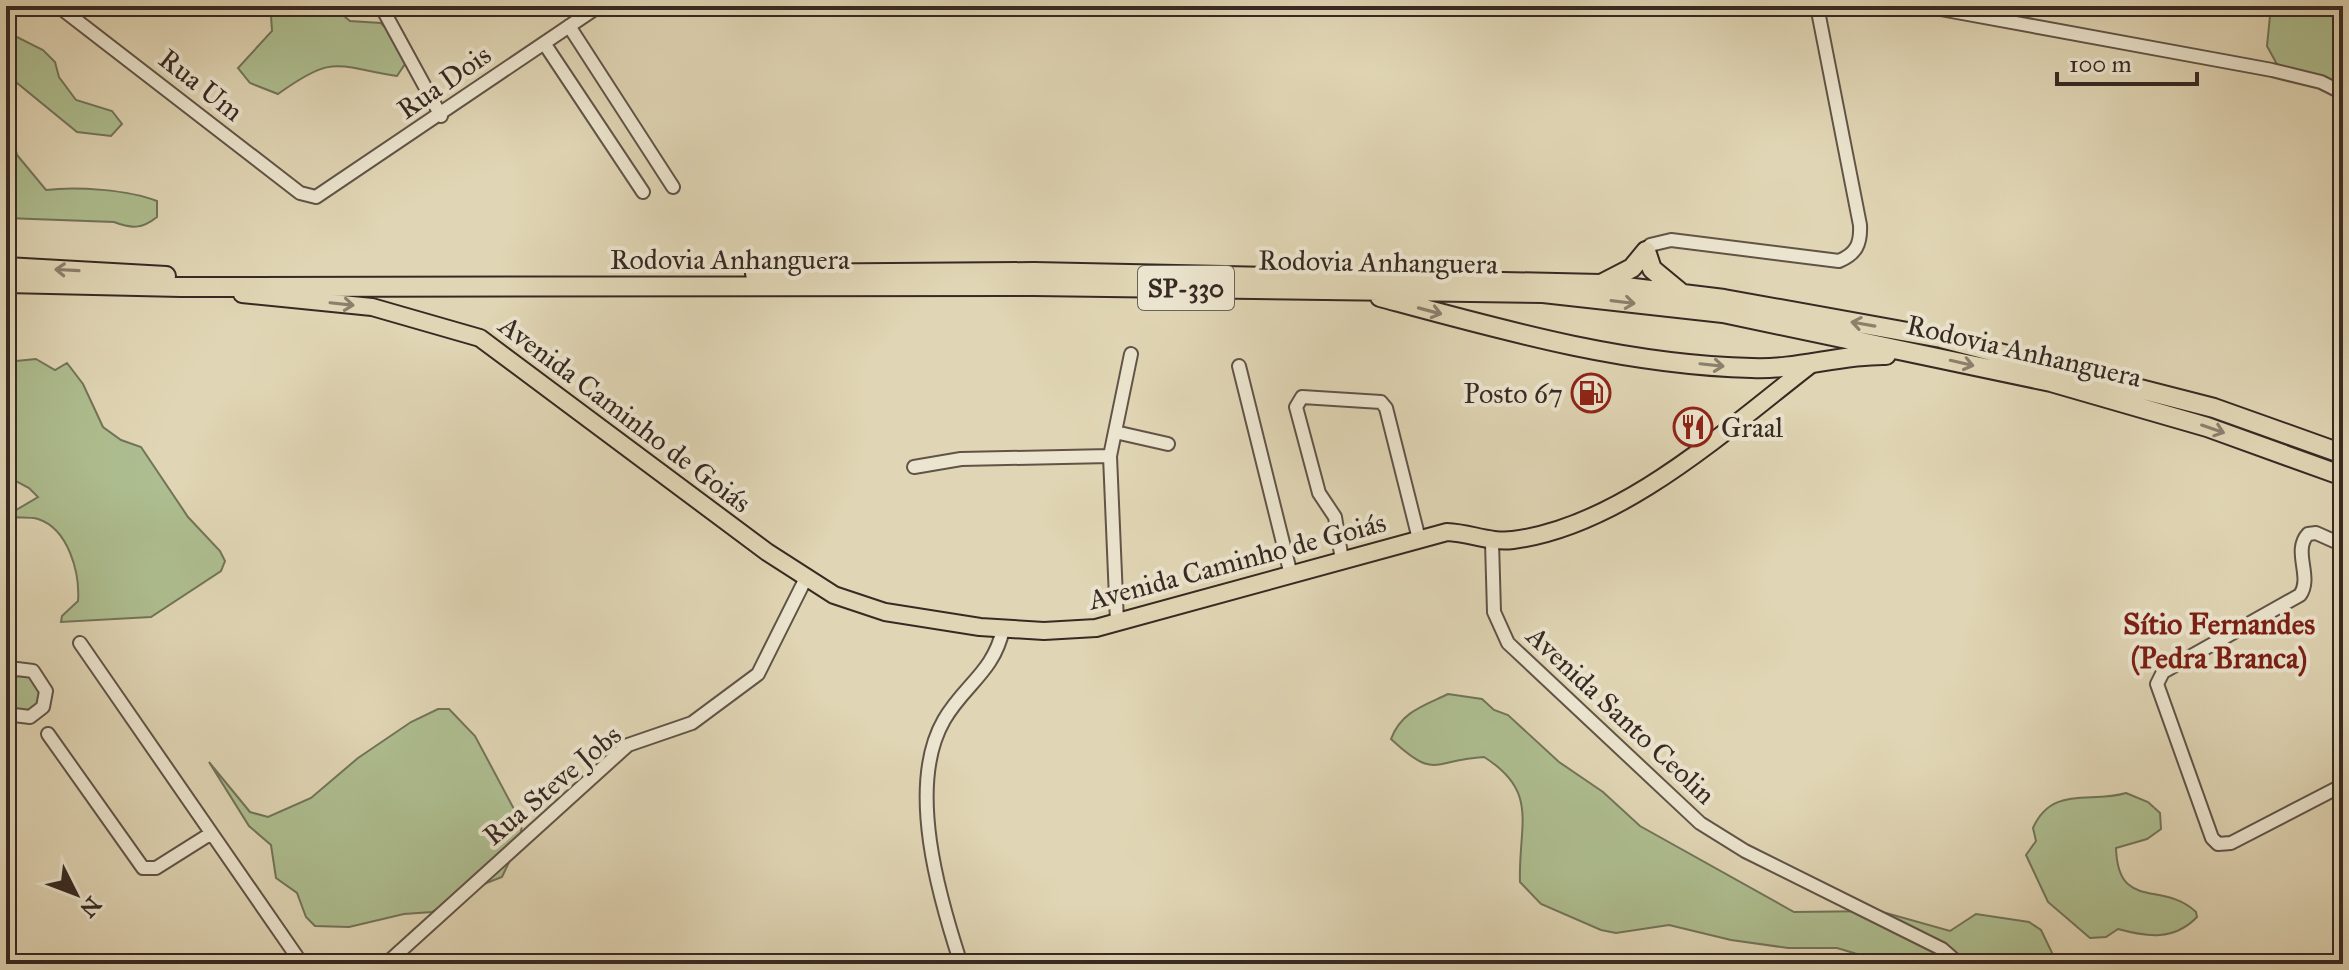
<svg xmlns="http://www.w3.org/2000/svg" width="2349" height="970" viewBox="0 0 2349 970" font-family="'IM FELL Great Primer',serif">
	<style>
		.green { fill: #aebe90; stroke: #72745a; stroke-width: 2 }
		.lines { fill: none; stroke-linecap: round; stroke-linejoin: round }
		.minor-casing { stroke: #615447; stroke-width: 16 }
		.major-casing { stroke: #372923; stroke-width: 20 }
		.highway-casing { stroke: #372923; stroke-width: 22 }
		.minor { stroke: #ebe4ce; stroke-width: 12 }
		.major { stroke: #e0d5b4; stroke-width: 16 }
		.highway { stroke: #e0d5b4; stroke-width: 18 }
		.oneway { stroke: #8c7f6c }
		.labels { text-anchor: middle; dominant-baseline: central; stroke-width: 8; stroke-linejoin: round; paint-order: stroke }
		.shield { fill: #ebe4ce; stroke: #6d6156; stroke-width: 2 }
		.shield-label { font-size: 26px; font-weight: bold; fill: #372923 }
		.street-label { font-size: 28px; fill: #372923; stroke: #ebe4ce }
		.poi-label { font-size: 28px; fill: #372923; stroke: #ebe4ce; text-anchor: end }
		.neighbourhood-label { font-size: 30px; font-weight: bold; fill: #7a1f14; stroke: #ebe4ce }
	</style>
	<rect width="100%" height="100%" fill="#e0d5b4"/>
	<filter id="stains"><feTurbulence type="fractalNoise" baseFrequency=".0025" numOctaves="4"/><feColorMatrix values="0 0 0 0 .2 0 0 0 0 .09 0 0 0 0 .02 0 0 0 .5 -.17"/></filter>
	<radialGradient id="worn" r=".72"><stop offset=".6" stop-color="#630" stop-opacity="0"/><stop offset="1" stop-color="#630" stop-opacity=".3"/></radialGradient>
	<path class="green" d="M260,6H332L350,21L381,23L404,48L405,64L397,76C334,66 334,54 278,94L250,83L238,68L272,31L271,16Z
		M2271,6H2343V92L2279,68L2267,46Z
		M6,36H15L43,50L55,62L59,77L76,100L112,111L122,124L111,136L77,132L17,83L6,88Z
		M6,111L17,155L46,190C76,186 129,190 157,201V217C142,229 132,229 114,222L6,218Z
		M36,359L55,370L67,363L83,384L103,427L121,440L141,447L188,517L220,551L225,561L221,571L151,617L61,622L62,616L78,601C80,574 69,529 38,519C28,516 17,519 6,516L38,497L29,488L8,477L6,362Z
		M33,674L45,693L32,713L6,709L7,676Z
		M1448,694L1482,699L1494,710L1508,715L1559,762L1603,792L1640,826L1794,912L1879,911L1950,931L1976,914L2029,922L2041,930L2054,957L2061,964H1877L1867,957L1837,948H1788L1731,940L1669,925L1616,933L1601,930L1541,904L1520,882C1518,825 1540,792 1484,757C1432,760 1436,781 1391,739C1401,712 1423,706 1448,694Z
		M438,709H449L475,736L522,824L520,839L502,877L466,891L432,912L404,914L349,927L315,926L306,917L297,893L276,878L271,845L249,826L209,762L250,812L268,817L311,798L358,758L411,722Z
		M2126,793L2148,802L2160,813L2161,829L2147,839L2116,848C2118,912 2162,880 2196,912L2197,917C2174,941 2147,937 2118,929L2106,937L2090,938L2048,902L2026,855L2036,841L2033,828C2052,785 2090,804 2126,793Z"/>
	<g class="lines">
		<defs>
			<path id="minor" d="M58,6L300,193L316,197L599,6
				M381,6L441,116
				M1924,6L2272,70L2321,82L2343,93
				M569,26L673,187
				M544,43L643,192
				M1646,251L1650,245L1671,240L1839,261C1856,254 1861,244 1860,225L1817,6
				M1239,366L1291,575
				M1115,432L1168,444
				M914,467L961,459L1110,456
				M1492,542L1494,612L1508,643L1700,823L1745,851L1942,949L1959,964
				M2343,545L2316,533L2308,534C2292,551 2313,577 2300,595L2163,672L2157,684L2212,838L2218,844L2231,843L2343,785
				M1342,560L1335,517L1319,493L1296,407L1302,397L1381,402L1386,408L1419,539
				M1117,622L1110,456L1131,354
				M80,643L302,964
				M6,674L17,669L33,671L46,691L43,707L30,717L6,714
				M48,734L143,868H156L210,834
				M386,964L628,745L692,723L758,674L805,580
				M961,964C939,897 906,786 944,720C964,685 994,672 1003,629"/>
			<path id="major" d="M242,294L372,307L480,338L767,552L834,595L885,612L980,627L1044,631L1096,628L1447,532C1471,533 1490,543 1513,540C1623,526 1728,428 1814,362"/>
			<path id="highway" d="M1646,251L1652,269L1681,293
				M6,267L166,276
				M755,274L1034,272L1601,284L1724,299L1941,338L2214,408L2343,454
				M6,283L181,287L1034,286L1543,293L1723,313L2051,382L2207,427L2343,476
				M1601,284L1632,268L1646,251
				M1380,297C1502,330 1625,365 1752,368C1797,370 1841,354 1886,355"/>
		</defs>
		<use href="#minor" class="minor-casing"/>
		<use href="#major" class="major-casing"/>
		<use href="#highway" class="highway-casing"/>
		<use href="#minor" class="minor"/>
		<use href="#major" class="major"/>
		<use href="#highway" class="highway"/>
	</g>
	<defs><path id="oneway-shaft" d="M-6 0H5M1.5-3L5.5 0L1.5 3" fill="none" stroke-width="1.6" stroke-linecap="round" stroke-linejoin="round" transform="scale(2)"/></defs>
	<g class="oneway">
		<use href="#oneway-shaft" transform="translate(67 270) rotate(-177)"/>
		<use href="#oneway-shaft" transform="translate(1623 302) rotate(7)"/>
		<use href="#oneway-shaft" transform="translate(342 304) rotate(6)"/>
		<use href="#oneway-shaft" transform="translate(1430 311) rotate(15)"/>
		<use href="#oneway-shaft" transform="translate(1863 324) rotate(-170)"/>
		<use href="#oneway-shaft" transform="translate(1962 363) rotate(13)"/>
		<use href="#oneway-shaft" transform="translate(1712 365) rotate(6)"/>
		<use href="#oneway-shaft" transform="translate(2213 429) rotate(19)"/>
	</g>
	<defs>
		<symbol id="fuel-ring" viewBox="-11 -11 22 22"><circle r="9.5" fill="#ebe4ce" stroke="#8f2418" stroke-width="1.5"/><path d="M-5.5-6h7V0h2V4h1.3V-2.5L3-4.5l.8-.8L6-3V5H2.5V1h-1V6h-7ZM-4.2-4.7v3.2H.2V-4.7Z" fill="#8f2418"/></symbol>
		<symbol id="restaurant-ring" viewBox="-11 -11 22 22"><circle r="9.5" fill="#ebe4ce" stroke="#8f2418" stroke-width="1.5"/><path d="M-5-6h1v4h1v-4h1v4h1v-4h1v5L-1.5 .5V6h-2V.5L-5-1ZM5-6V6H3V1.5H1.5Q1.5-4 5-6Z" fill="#8f2418"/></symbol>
	</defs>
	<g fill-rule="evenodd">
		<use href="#fuel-ring" x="1569" y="371" width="44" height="44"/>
		<use href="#restaurant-ring" x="1671" y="405" width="44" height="44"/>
	</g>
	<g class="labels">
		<rect class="shield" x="1138" y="266" width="96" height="44" rx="6"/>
		<g class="shield-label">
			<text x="1186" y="288">SP-330</text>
		</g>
		<g class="street-label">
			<text transform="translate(444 82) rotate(-35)">Rua Dois</text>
			<text transform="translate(201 85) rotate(38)">Rua Um</text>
			<text x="730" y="259">Rodovia Anhanguera</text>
			<text transform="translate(1378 262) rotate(1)">Rodovia Anhanguera</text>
			<text transform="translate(2024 351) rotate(13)">Rodovia Anhanguera</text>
			<text transform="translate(625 414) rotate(37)">Avenida Caminho de Goiás</text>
			<text transform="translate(1237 561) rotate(-15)">Avenida Caminho de Goiás</text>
			<text transform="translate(1621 715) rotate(43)">Avenida Santo Ceolin</text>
			<text transform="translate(552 785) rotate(-40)">Rua Steve Jobs</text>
		</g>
		<g class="poi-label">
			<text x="1563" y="393">Posto 67</text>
			<text x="1721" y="427" text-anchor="start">Graal</text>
		</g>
		<g class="neighbourhood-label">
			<text x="2219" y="624">Sítio Fernandes<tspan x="2219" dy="34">(Pedra Branca)</tspan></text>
		</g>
	</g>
	<rect width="2349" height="970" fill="none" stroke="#e0d5b4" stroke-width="32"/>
	<rect x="8" y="8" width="2333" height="954" fill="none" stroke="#372923" stroke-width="4"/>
	<rect x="16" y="16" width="2317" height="938" fill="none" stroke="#372923" stroke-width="2"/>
	<g transform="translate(76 894) rotate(132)" stroke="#ebe4ce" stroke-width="6" paint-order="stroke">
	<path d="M0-6L14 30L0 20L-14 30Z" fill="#372923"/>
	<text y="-12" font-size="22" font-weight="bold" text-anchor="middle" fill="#372923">N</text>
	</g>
	<path d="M2057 72v12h140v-12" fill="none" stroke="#372923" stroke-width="4"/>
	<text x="2069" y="72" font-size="24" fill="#372923" stroke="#ebe4ce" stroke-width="6" paint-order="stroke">100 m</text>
	<rect width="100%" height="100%" filter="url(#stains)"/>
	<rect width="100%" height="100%" fill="url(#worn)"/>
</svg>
